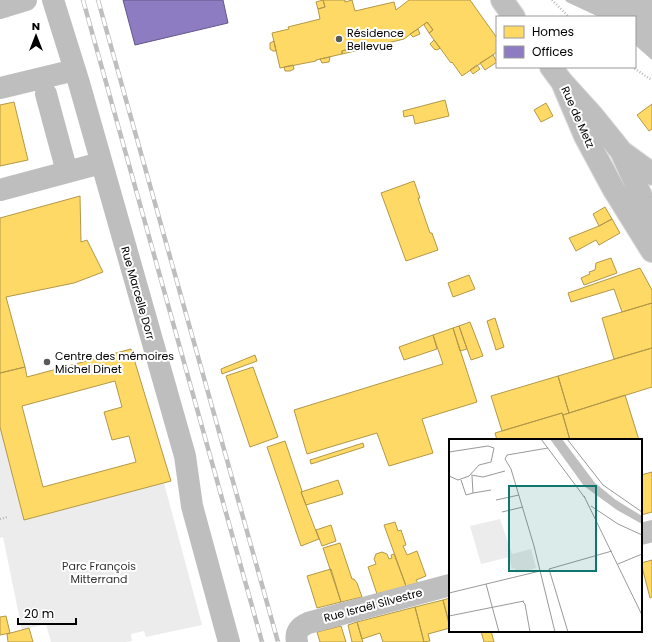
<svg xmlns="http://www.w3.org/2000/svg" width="652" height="642" viewBox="0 0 652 642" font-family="Poppins,sans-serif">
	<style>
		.green { fill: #ececec }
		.water { fill: #bfbfbf }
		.homes { fill: #ffd966; stroke: #b29847; fill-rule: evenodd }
		.offices { fill: #8e7cc3; stroke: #635788 }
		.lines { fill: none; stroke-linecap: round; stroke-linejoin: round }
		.major-casing { stroke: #dbdbdb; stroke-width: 24 }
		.path { stroke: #b9b9b9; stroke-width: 2.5; stroke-dasharray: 1 2; stroke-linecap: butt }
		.minor { stroke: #bebebe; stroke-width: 22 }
		.major { stroke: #bebebe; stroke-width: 22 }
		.rail-casing { stroke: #bebebe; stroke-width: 4.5 }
		.rail { stroke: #fff; stroke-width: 3; stroke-dasharray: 9; stroke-linecap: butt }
		.poi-dot { fill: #595959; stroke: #fff; stroke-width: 1.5 }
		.labels { text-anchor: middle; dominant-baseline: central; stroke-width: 4; stroke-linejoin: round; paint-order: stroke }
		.poi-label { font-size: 11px; fill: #000; stroke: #fff; text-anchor: start }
		.street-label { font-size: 11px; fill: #000; stroke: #fff }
		.park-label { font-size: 11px; fill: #333; stroke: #fff }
		.inset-road { fill: none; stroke: #999; stroke-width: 1 }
		.view { fill: #0f766e; fill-opacity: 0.15; stroke: #0f766e; stroke-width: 2 }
		.inset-edge { fill: none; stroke: #000; stroke-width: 2 }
	</style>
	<rect width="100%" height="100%" fill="#fff"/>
	<path class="green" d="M0,427L24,520L164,483L202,625L146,637L144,631L131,634L132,641L126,642H51L46,624L22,630L3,537L0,538Z"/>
	<path class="water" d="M565,0H652V60L635,45V17H599L567,2Z"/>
	<path class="homes" d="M323,0H345V2L352,0L355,11L394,2L396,10L409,0H470L497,38V52L462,76L452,62L451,63L429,33L433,30L427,22L404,39L359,50L358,47L345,50L342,51V54L316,60V61L280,68L272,33L289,29L288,27L320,19L318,9L325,7Z
		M323,0L325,7L318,9L316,2Z
		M427,22L433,30L429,33L424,25Z
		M418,29L420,34L413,37L410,34Z
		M434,40L440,48L437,50L434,49L430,44Z
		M274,41L276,51H273L270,49V43Z
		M382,45L383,48L382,49L375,51L373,46Z
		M358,47L359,50L342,54V51Z
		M493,55L497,62L485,70L480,63Z
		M330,57L329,62L322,63L320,59Z
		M293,65L294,69L290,71H285L284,67Z
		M477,65L480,69L473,74L470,70Z
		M445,100L449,116L415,124L413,115L404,117L403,111Z
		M14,102L28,160L0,166V105Z
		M546,103L553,116L541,122L534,110Z
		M652,104V129L649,131L637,115Z
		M414,181L420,198H418L430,233H432L438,250L406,261L381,193Z
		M80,196L81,242L87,240L103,272L74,283L6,297L25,367L0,373V218Z
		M605,207L612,219L599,226L593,214Z
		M612,219L620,233L599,245L596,240L576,251L569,238L599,226Z
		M611,258L617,273L584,285L581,278L590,274L589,272L595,270L596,263Z
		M640,268L652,290V303L622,312L614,289L571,302L568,293Z
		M469,275L475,289L453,297L448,283Z
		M652,303V348L614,359L602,318Z
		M495,318L504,347L496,350L487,321Z
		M470,322L483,356L471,360L459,326Z
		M459,326L467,349L460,351L453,328Z
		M453,328L477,402L422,419L433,453L389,466L377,433L307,454L294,410L443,364L433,335Z
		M433,335L437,349L404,360L399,347Z
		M652,348V387L569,413L558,376Z
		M131,349L171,481L24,520L0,427V373L25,367L27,377ZM115,381L122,407L104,412L112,440L129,436L136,462L43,487L22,406Z
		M255,355L257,361L222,374L221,369Z
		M253,367L278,437L250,447L226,376Z
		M558,376L569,413L563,415L562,413L502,431L491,396Z
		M625,395L639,440H570L563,415Z
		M562,413L570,440H497L495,433Z
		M285,441L302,491L301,492L319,539L301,546L267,447Z
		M363,443L364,447L311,464L310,460Z
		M652,472V512L641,515V475Z
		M338,480L343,494L306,505L301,492Z
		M395,522L398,531L401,530L406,545L403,546L407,555L417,551L426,576L416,580L418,583L406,586L384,525Z
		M331,525L336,541L322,546L316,530Z
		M340,543L352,579H354L357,583L362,597L341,602L323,548Z
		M382,552L387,554L389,559L392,558L391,555L394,554L406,586L377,594L368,567L376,564L374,559L376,554Z
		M652,560V597L650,598L641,563Z
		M331,569L341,602L317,608L307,576Z
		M450,598V626L443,600Z
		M443,600L450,628L428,634L430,641L424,642L415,607Z
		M415,607L424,642H383L380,633L362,639L357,622Z
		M6,616L10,633L0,635V617Z
		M357,622L362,639L363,642H352L348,625Z
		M341,626L346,642H320L317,632Z
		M29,628L33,642H8L7,634Z
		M481,631H491L494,642H484Z"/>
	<path class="offices" d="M123,0H223L228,23L135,45Z"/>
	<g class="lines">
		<defs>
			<path id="major" d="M502,0L514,17
				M551,67L562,82L592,115L621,151L652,220
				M562,82L585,136L614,190L652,251
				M622,152L652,174"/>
		</defs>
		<use href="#major" class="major-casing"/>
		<path class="path" d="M552,0L569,17
			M632,67L652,80
			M0,519L7,517"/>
		<path class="minor" d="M53,0L79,83L185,456L192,506L229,642
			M0,8L26,0
			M0,88L75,70
			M46,94L67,172
			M0,190L101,163
			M641,534L652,531
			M297,642C295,632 299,627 308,623L450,585"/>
		<use href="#major" class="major"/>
		<defs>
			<path id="rail" d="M83,0L262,642
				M98,0L278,642"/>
		</defs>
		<use href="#rail" class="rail-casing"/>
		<use href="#rail" class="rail"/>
	</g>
	<g class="poi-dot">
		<circle cx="339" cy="39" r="4"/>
		<circle cx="47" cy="362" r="4"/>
	</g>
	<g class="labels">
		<g class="poi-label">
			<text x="347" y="33">Résidence<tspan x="347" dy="13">Bellevue</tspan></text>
			<text x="55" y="356">Centre des mémoires<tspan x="55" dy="13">Michel Dinet</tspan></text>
		</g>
		<g class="street-label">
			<text transform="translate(578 117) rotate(66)">Rue de Metz</text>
			<text transform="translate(138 293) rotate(74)">Rue Marcelle Dorr</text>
			<text transform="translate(373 605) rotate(-15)">Rue Israël Silvestre</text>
		</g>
		<g class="park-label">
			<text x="99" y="566">Parc François<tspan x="99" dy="13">Mitterrand</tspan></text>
		</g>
	</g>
	<g transform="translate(449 439)">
		<rect width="193" height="193" fill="#fff"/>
		<path d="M51,80L63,115L82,110L87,129L67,134L66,129L63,130L60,118L32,125L21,87Z" fill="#ececec"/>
		<path d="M101,0H113L146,44L167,61L193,77V85L168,71L135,47Z" fill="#bfbfbf"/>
		<path class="inset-road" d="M92,0L136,59M118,0L154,46L193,73M99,9L58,16L56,20L62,30L85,107L106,193M0,13L39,7L45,9L42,23L30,26L20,37L9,41L0,37M22,36L34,38L56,32M23,37L24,54L42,51M12,41L17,56L24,54M135,57L193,176M47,61L70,56M142,67L169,85L193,96M53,73L74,68M169,125L193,115M37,145L50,193M0,154L91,132M73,162L76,165L81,193M0,177L75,162M119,193L100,130L163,112"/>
		<path class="view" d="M60,47H147V132H60Z"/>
		<rect width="193" height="193" class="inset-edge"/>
	</g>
	<rect x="496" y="16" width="140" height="52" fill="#ffffff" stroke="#999999"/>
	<rect x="504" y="26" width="20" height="12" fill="#ffd966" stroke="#999999"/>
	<text x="532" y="36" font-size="12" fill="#000000">Homes</text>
	<rect x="504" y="46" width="20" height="12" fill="#8e7cc3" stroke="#999999"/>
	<text x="532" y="56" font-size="12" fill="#000000">Offices</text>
	<g transform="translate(36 36)" stroke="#ffffff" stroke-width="3" paint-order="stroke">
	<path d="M0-3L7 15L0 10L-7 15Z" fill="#000000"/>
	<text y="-6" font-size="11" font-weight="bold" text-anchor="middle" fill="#000000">N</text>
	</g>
	<path d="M18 618v6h58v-6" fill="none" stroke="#000000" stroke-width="2"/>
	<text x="24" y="618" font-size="12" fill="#000000" stroke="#ffffff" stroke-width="3" paint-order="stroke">20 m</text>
</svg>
